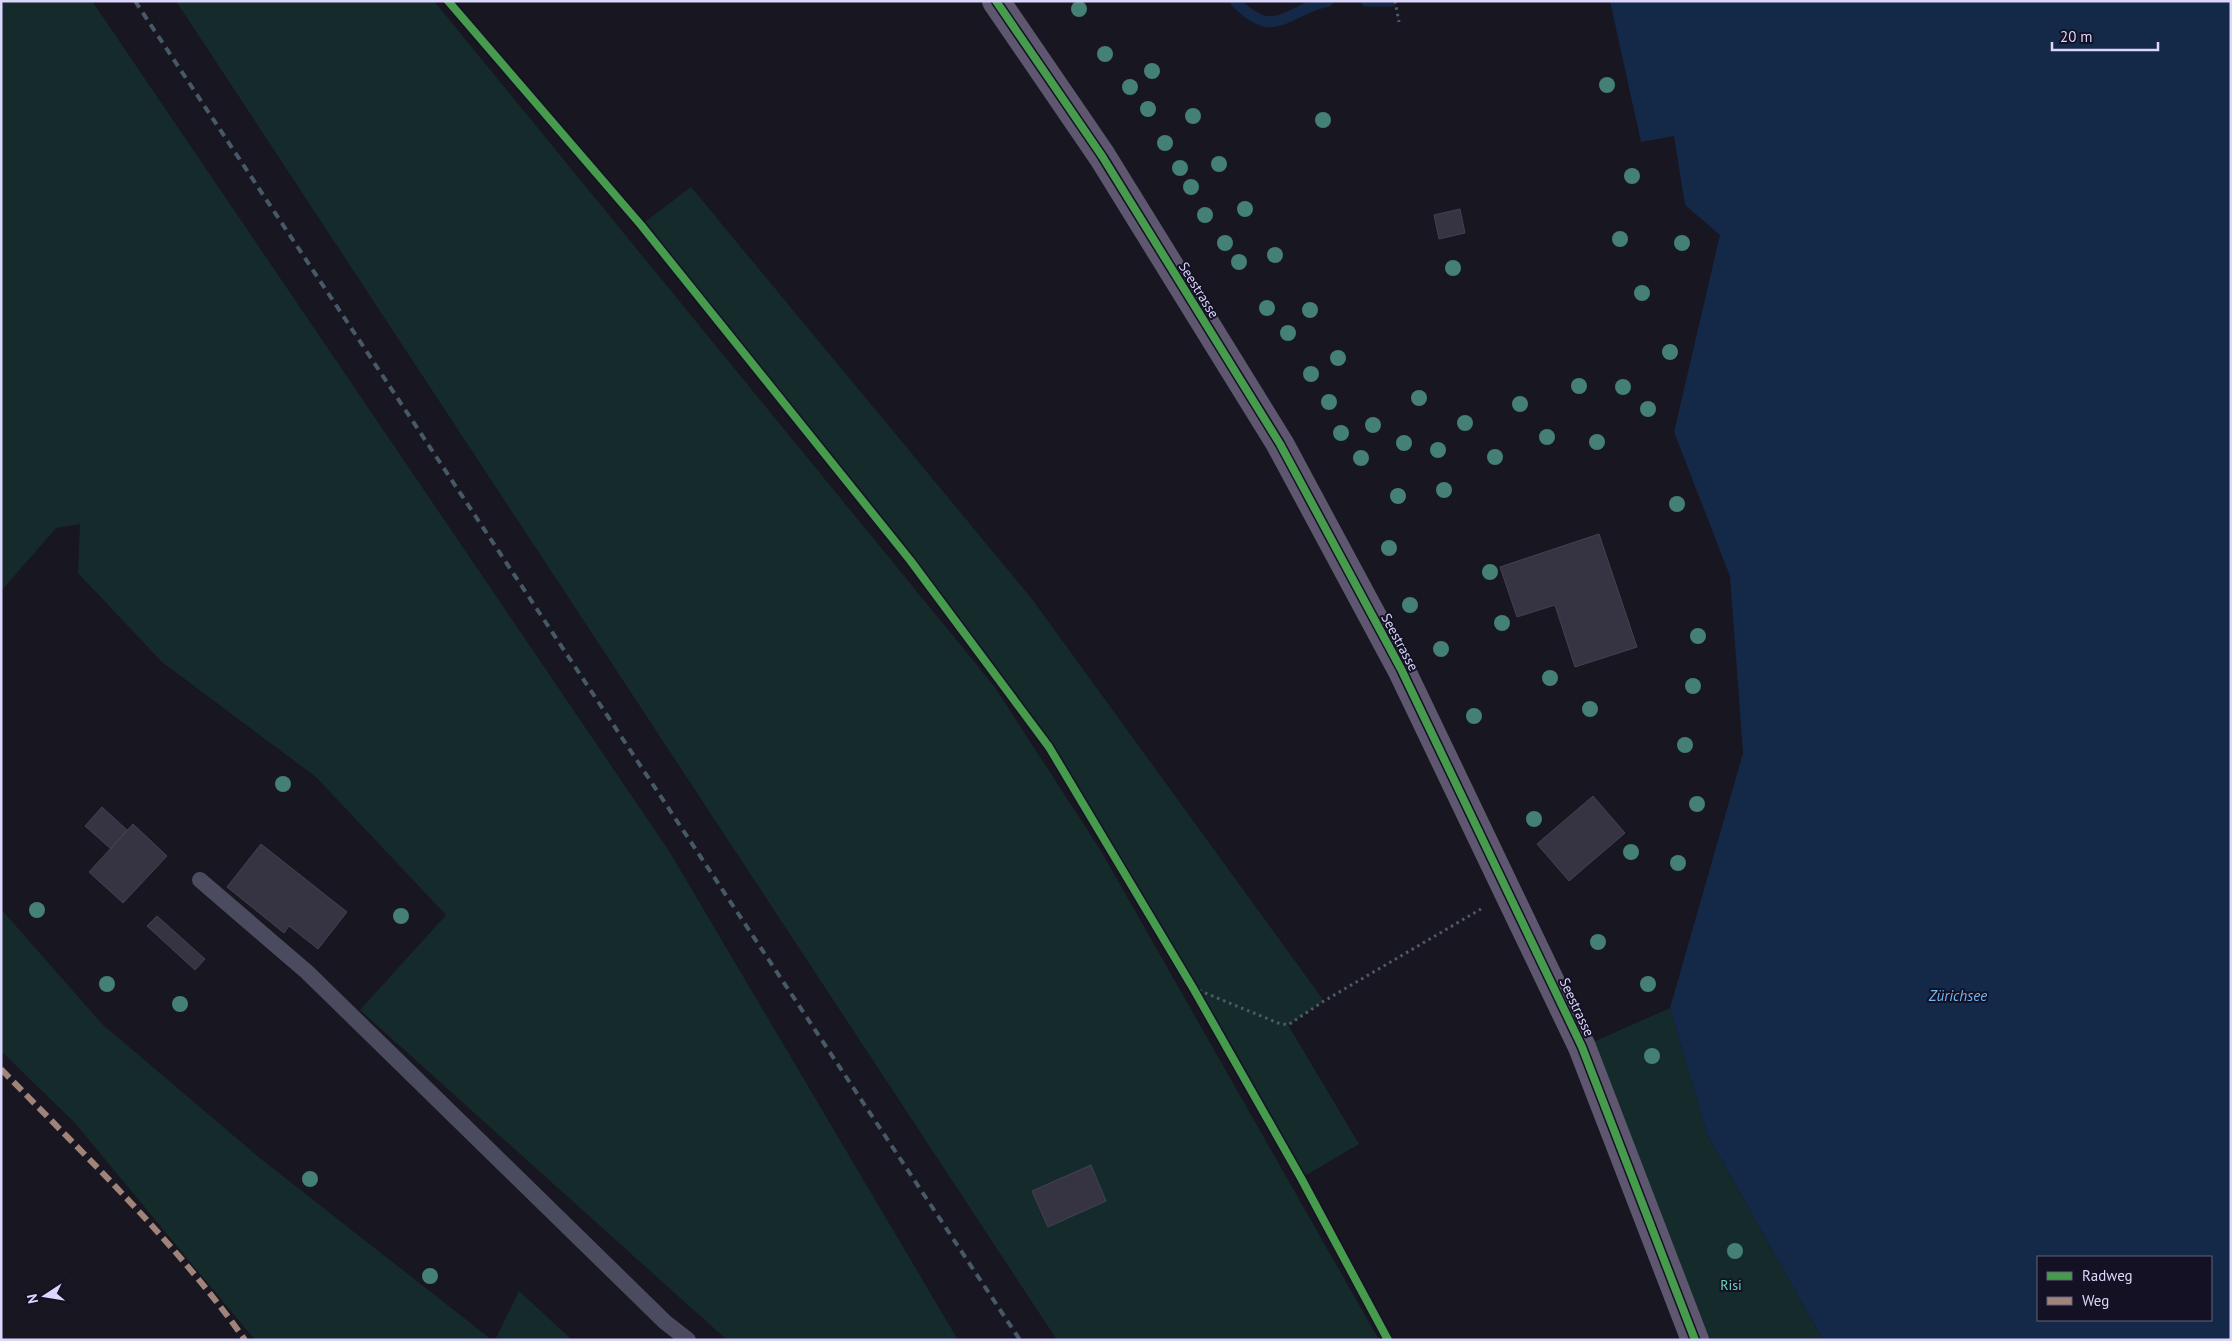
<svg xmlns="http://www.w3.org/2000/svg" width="2232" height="1341" viewBox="0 0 2232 1341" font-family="'PT Sans',sans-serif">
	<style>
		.green { fill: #152b2b }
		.water { fill: #142947; fill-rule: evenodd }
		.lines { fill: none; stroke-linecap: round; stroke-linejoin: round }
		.stream { stroke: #142947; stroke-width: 11 }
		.building { fill: #363342; stroke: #444153 }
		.path { stroke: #4e5c67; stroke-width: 3; stroke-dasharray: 2.5 4; stroke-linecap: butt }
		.service { stroke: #4b4b60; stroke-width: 16 }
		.primary { stroke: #5f5670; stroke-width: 28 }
		.rail { stroke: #465967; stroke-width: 4; stroke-dasharray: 8 6; stroke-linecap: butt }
		.quiet { stroke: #a18479; stroke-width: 6; stroke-dasharray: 12 6; stroke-linecap: butt }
		.cycleway-casing { stroke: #141125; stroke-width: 11 }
		.cycleway { stroke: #469c4c; stroke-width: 8 }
		.tree { fill: #448074 }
		.labels { text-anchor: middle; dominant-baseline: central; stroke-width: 4; stroke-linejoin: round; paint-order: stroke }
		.street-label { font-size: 14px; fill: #dbd7fc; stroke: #141125 }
		.park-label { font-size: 14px; fill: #68d7b9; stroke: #141125 }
		.water-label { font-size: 15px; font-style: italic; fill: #6db9f4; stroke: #141125 }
	</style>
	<rect width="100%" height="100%" fill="#181620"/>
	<path class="green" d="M1,1H92L669,851L958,1340H727L360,1010L446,915L316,777L162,662L78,573L80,524L56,528L1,591Z
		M176,1H434L994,686L1101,851L1379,1340H1057Z
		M691,187L1032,599L1324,1001L1288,1025L1359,1144L1301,1178L1193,988L1048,747L910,560L641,225Z
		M1,909L102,1024L261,1159L492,1340H255L74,1122L1,1051Z
		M1670,1008L1707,1134L1823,1340H1695L1582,1047Z
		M519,1291L572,1340H495Z"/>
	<path class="water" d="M1610,1H2231V1340H1823L1707,1134L1670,1008L1743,753L1730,576L1674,432L1720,235L1685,205L1674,136L1641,142ZM2038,1257H2211V1320H2038Z"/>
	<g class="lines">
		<path class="stream" d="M1235,1C1275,43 1285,10 1328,1
			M1366,1H1391"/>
	</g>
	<path class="building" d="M1460,209L1465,233L1439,239L1434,215Z
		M1599,534L1637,647L1575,667L1555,605L1517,617L1500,567Z
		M1593,796L1625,833L1569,881L1537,844Z
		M102,807L127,830L111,849L85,826Z
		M133,824L167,856L123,903L89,872Z
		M261,844L347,912L318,949L289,926L284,933L227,887Z
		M157,916L205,959L195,970L147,926Z
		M1091,1165L1106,1201L1048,1227L1032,1191Z"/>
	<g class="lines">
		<path class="path" d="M1395,1L1399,22
			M1193,988L1278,1023L1288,1025L1324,1001L1481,909"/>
		<path class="service" d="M200,880L307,972L665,1322L688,1340"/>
		<path class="primary" d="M996,1L1102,156L1280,444L1401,669L1582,1047L1695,1340"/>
		<path class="rail" d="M135,1L1020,1340"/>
		<path class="quiet" d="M1,1069C85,1156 175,1241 245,1340"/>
		<defs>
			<path id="cycleway" d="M448,1L641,225L910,560L1049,747L1193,988L1301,1178L1388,1340
				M996,1L1102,156L1280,444L1401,669L1582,1047L1695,1340"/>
		</defs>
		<use href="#cycleway" class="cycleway-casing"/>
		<use href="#cycleway" class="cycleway"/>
	</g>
	<g class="tree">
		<circle cx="1079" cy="9" r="8"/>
		<circle cx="1105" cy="54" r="8"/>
		<circle cx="1152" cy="71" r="8"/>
		<circle cx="1607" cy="85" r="8"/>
		<circle cx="1130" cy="87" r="8"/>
		<circle cx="1148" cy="109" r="8"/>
		<circle cx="1193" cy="116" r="8"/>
		<circle cx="1323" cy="120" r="8"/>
		<circle cx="1165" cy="143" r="8"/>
		<circle cx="1219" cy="164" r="8"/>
		<circle cx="1180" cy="168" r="8"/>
		<circle cx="1632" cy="176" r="8"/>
		<circle cx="1191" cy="187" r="8"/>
		<circle cx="1245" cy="209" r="8"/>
		<circle cx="1205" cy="215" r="8"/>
		<circle cx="1620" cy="239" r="8"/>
		<circle cx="1225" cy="243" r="8"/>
		<circle cx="1682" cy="243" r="8"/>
		<circle cx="1275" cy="255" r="8"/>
		<circle cx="1239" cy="262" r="8"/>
		<circle cx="1453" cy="268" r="8"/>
		<circle cx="1642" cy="293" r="8"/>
		<circle cx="1267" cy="308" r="8"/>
		<circle cx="1310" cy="310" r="8"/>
		<circle cx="1288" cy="333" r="8"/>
		<circle cx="1670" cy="352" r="8"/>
		<circle cx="1338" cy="358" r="8"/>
		<circle cx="1311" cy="374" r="8"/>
		<circle cx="1579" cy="386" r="8"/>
		<circle cx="1623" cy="387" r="8"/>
		<circle cx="1419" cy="398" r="8"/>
		<circle cx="1329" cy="402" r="8"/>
		<circle cx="1520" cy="404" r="8"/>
		<circle cx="1648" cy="409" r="8"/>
		<circle cx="1465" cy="423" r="8"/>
		<circle cx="1373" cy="425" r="8"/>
		<circle cx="1341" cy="433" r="8"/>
		<circle cx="1547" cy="437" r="8"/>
		<circle cx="1597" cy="442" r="8"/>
		<circle cx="1404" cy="443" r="8"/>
		<circle cx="1438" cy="450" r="8"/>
		<circle cx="1495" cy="457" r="8"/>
		<circle cx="1361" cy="458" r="8"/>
		<circle cx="1444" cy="490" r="8"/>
		<circle cx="1398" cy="496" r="8"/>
		<circle cx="1677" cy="504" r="8"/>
		<circle cx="1389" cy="548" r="8"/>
		<circle cx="1490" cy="572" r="8"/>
		<circle cx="1410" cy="605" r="8"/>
		<circle cx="1502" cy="623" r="8"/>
		<circle cx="1698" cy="636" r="8"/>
		<circle cx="1441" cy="649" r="8"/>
		<circle cx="1550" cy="678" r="8"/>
		<circle cx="1693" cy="686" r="8"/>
		<circle cx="1590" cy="709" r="8"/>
		<circle cx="1474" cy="716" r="8"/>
		<circle cx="1685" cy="745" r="8"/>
		<circle cx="283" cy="784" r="8"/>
		<circle cx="1697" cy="804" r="8"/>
		<circle cx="1534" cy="819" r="8"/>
		<circle cx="1631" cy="852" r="8"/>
		<circle cx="1678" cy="863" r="8"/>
		<circle cx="37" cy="910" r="8"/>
		<circle cx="401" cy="916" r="8"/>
		<circle cx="1598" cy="942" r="8"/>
		<circle cx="107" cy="984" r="8"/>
		<circle cx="1648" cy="984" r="8"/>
		<circle cx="180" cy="1004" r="8"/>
		<circle cx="1652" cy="1056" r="8"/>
		<circle cx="310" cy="1179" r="8"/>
		<circle cx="1735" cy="1251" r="8"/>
		<circle cx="430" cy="1276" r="8"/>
	</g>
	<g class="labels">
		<g class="street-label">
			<text transform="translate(1199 290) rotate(58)">Seestrasse</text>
			<text transform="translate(1400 642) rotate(62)">Seestrasse</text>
			<text transform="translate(1577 1007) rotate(65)">Seestrasse</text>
		</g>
		<g class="park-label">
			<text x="1731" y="1285">Risi</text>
		</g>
		<g class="water-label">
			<text x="1958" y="995">Zürichsee</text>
		</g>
	</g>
	<rect width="2232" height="1341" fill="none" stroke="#dbd7fc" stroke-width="5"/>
	<rect x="2037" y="1256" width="175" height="65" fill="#141125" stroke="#64607b"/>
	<rect x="2047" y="1272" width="25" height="8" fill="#469c4c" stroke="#64607b"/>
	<text x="2082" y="1281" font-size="15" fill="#dbd7fc">Radweg</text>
	<rect x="2047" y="1297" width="25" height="8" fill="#a18479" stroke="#64607b"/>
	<text x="2082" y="1306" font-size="15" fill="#dbd7fc">Weg</text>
	<g transform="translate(45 1296) rotate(258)" stroke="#141125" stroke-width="4" paint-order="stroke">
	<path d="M0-4L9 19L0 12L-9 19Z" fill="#dbd7fc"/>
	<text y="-8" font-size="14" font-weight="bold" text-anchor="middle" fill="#dbd7fc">N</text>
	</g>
	<path d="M2052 42v8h106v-8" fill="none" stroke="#dbd7fc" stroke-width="2.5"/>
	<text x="2060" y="42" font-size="15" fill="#dbd7fc" stroke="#141125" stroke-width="4" paint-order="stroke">20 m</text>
</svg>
